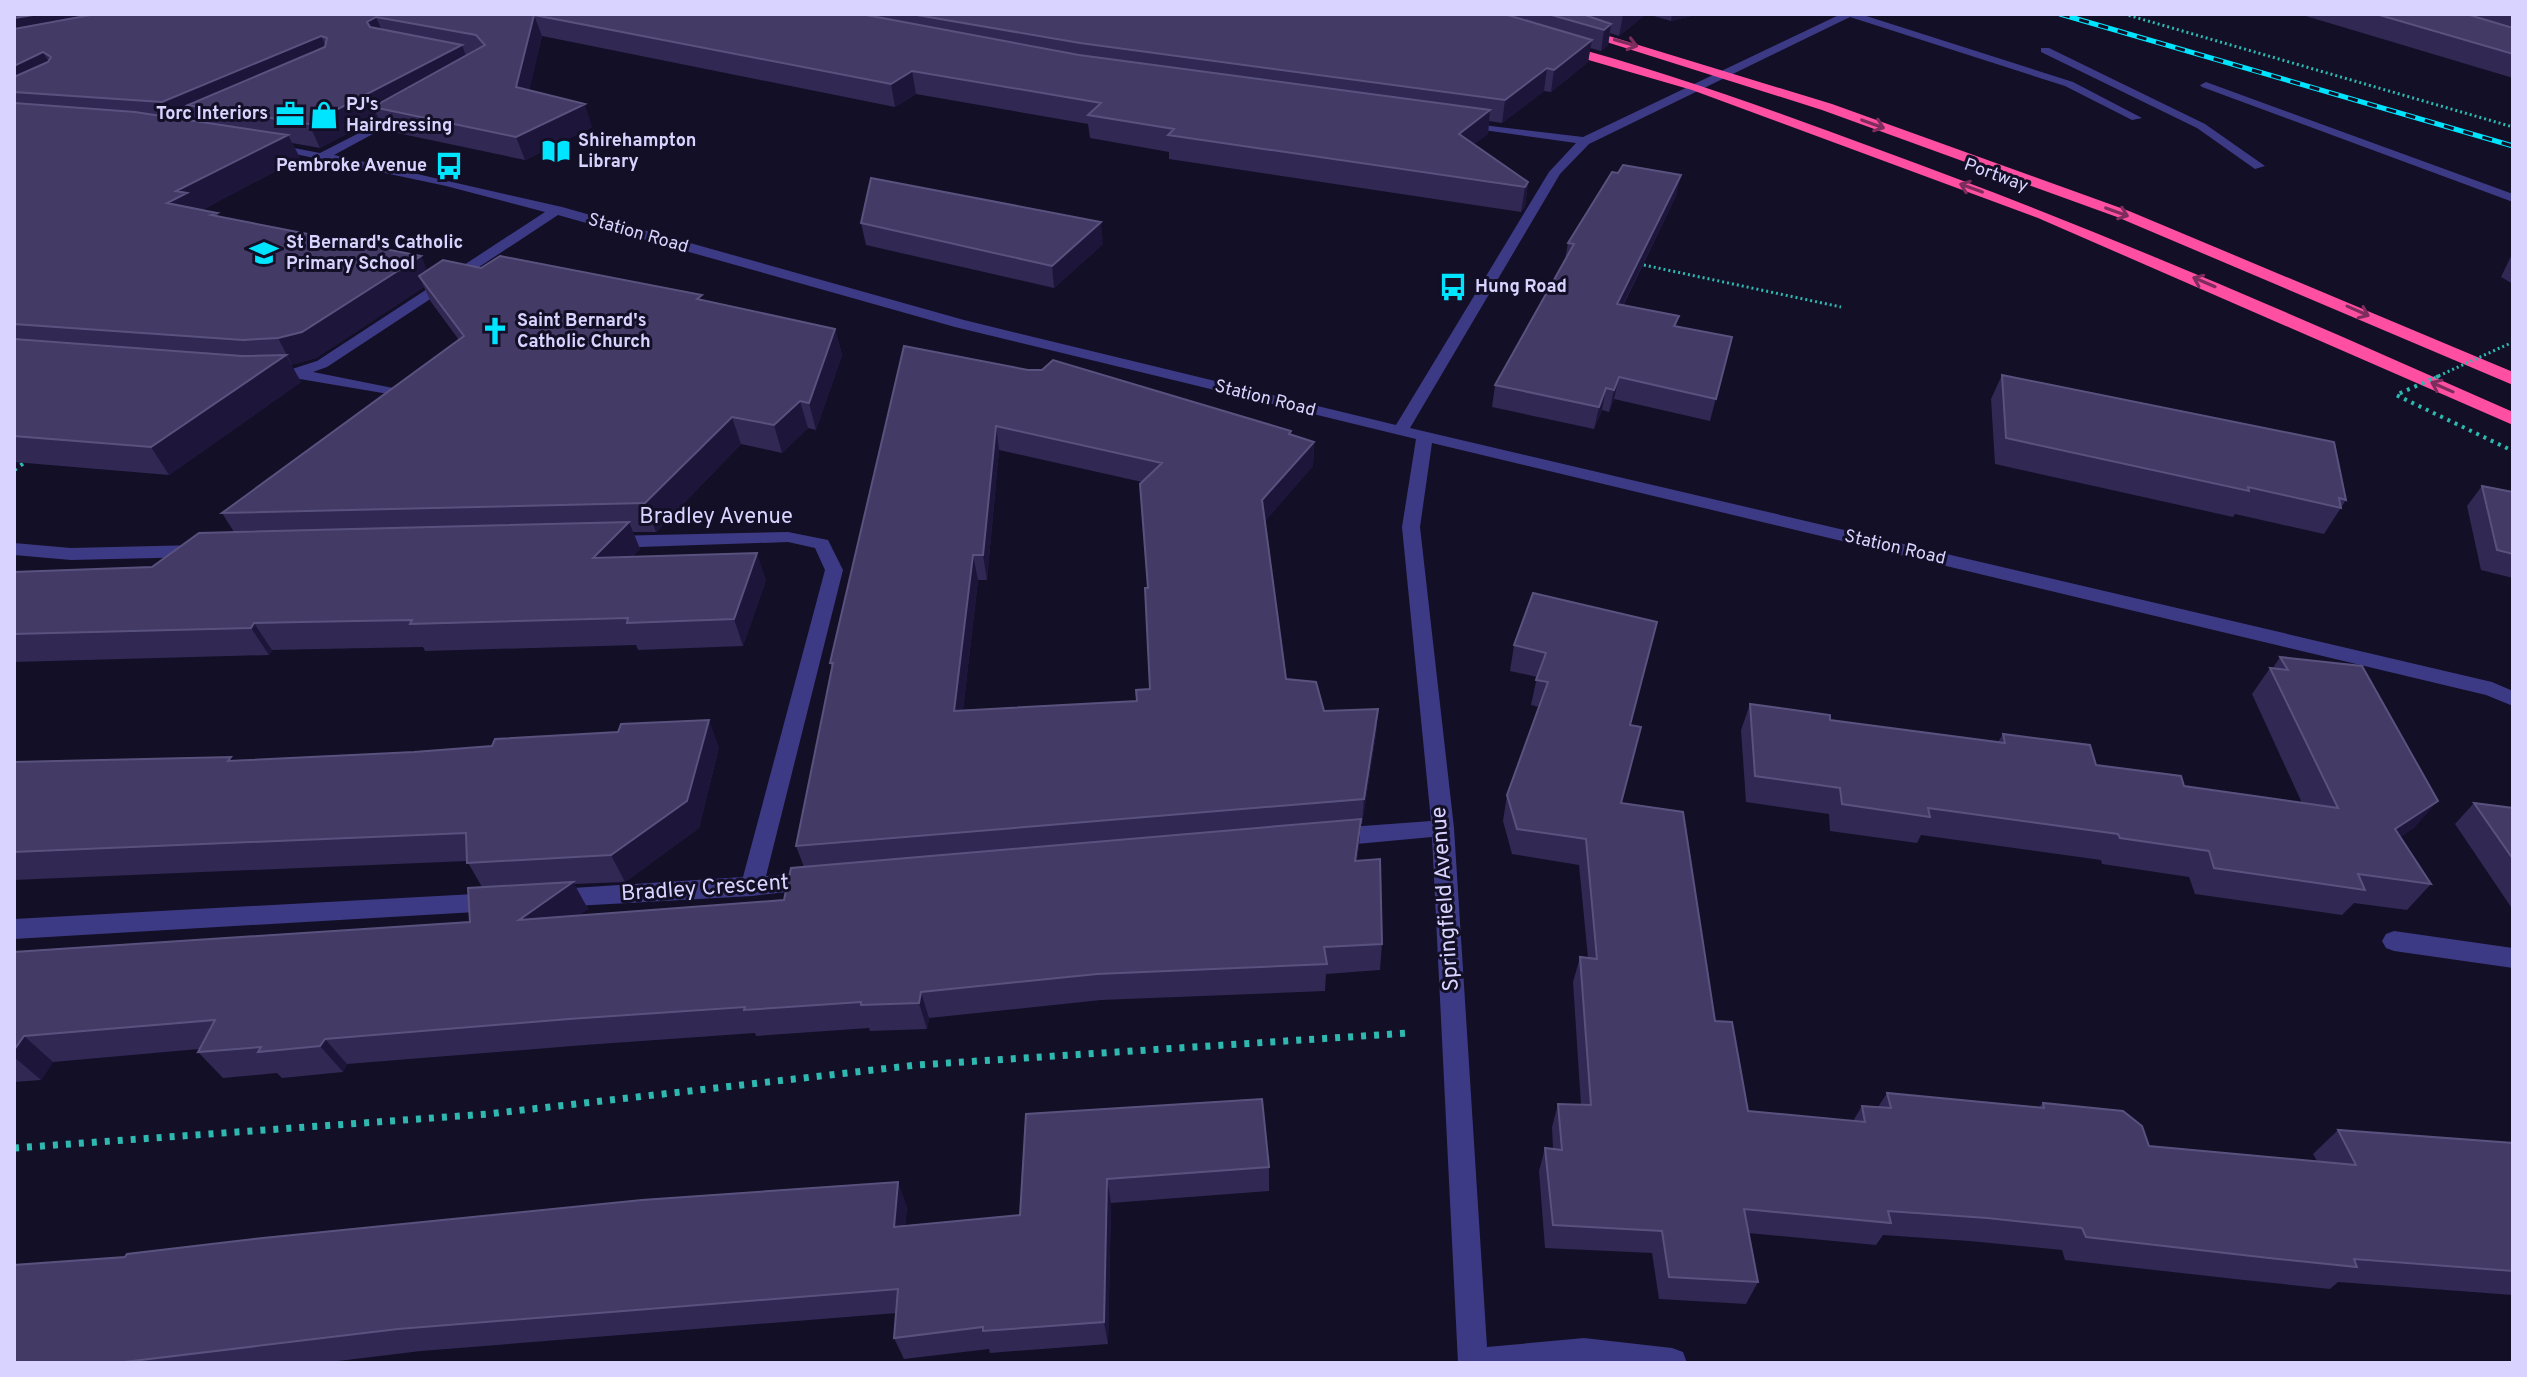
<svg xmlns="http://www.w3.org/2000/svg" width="2527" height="1377" viewBox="0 0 2527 1377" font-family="Overpass,sans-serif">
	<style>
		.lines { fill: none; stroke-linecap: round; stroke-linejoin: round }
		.path-far2 { stroke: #2fb8b0; stroke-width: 3; stroke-dasharray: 2 3; stroke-linecap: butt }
		.path-far1 { stroke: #2fb8b0; stroke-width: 4; stroke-dasharray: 3 5; stroke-linecap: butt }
		.path { stroke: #2fb8b0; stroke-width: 7; stroke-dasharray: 5 8; stroke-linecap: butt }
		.minor { fill: #3d3a85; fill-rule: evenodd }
		.highway { fill: #ff4fa3; fill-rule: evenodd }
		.rail-casing { stroke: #00e5ff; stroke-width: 5 }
		.rail { stroke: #130f26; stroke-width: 3; stroke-dasharray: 10; stroke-linecap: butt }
		.path-bridge-far1 { stroke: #2fb8b0; stroke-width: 3; stroke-dasharray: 2 3; stroke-linecap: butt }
		.path-bridge { stroke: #2fb8b0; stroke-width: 4; stroke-dasharray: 3 5; stroke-linecap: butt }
		.wall { fill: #312854; fill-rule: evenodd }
		.shaded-wall { fill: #1d163a }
		.building { fill: #433a66; stroke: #5a527e; stroke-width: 2; fill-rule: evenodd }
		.oneway { stroke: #7d2c5e }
		.labels { text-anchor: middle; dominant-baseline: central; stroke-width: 6; stroke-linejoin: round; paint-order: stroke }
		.far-poi-label { font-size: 18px; font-weight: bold; fill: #d9d4ff; stroke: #130f26; text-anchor: start }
		.far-street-label { font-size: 18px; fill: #d9d4ff; stroke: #130f26 }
		.street-label { font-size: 22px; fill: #d9d4ff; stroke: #130f26 }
	</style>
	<rect width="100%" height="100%" fill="#130f26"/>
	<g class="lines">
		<path class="path-far2" d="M2124,14L2513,127
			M1639,264L1841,307"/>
		<path class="path-far1" d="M14,470L28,460"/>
		<path class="path" d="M14,1148L488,1114L917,1065L1409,1033"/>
		<path class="minor" d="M1841,14H1860L2073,82L2142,118L2132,120L2065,86L1850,17L1589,144L1560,174L1410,428L2492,682L2513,691V706L2486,695L1432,443L1420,527L1454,828L1487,1347L1584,1338L1672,1348L1683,1352L1687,1363H1458L1432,837L1335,846L1327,843L1324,837L1327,831L1335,828L1431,821L1402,527L1416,439L955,327L558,215L327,367L313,372L418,393V399L294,378L268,380L260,375L263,372L292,369L317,361L545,212L446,186L267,148L273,144L320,153L404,110L410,113L408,115L334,155L562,207L964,320L1396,425L1549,172L1576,143L1462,127L1456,124L1458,122L1583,137Z
			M2041,48H2049L2205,124L2265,166L2255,169L2197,128L2041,52Z
			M2206,82L2513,194V202L2202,87L2200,85Z
			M788,532L828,540L843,570L766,876L813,873L821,876L824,882L821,888L752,896L557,907L549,905L545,898L549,891L557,889L743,877L825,570L815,548L788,542L610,548L601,542L610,536Z
			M14,543L71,548L198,545L207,551L198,557L71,560L14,555Z
			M493,893L501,895L505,902L501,909L493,911L14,939V919Z
			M2394,931L2513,948V968L2394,951L2386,948L2382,941L2386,934Z"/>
		<path class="highway" d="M1518,14H1537L1832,104L2129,211L2513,372V385L2117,217L1822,110Z
			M1558,43C1668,72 1774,111 1880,150C2095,228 2304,319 2513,412V425L2038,218L1692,90L1554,50V44Z"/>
		<defs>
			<path id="rail" d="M2060,14L2513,146"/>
		</defs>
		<use href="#rail" class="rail-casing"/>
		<use href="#rail" class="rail"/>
		<path class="path-bridge-far1" d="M2434,378L2513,342"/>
		<path class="path-bridge" d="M2439,376L2396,395L2513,451"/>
	</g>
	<path class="wall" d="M14,14H1646L1619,36L1610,33L1608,45L1601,51L1590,48L1588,62L1551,92L1544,91L1502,123L1489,121L1488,134L1474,144L1528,182L1525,207L1521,212L1169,159V152L1090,138L1088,124L916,94L895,107L542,36L529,90L592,127L525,160L383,130L378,117L320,148L292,143L300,158L202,210L217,213L219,217L421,256L427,271L481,268L703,300L835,329L842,355L816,430L808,428L782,453L741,444L656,532H633L640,549L632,557L766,580L743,646L638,650L636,645L425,651L423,647L318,649L272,650L269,655L14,662V569L16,572L152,567L234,532L222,513L459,340L431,302L424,287L316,358L291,365L301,382L169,475L14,462ZM194,117L197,121L187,120Z
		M1647,14H1700L1671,21Z
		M2299,14H2513V78Z
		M1677,194L1623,306L1679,316L1676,326L1732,337L1710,421L1614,399L1609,412L1602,410L1594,429L1492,407L1495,385L1565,260L1568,243Z
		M861,223L1103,244L1054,288L866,245Z
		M2513,252V284L2501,277Z
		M904,346L1291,435L1314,442L1313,466L1264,522L1286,679L1324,711L1378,709L1376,734L1362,824H1361L1357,861L1382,944L1380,970L1326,974L1325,991L1101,1000L929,1018L927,1029L870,1031L869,1028L756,1036L755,1033L585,1045L347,1064L343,1072L282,1078L277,1073L223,1078L198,1052L199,1049L53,1062L41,1080L14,1082V952L470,922L482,887L467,861L14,880V762L234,760L719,747L699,828L625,882L574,884L588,909L578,915L784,900L804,867L796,846L832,669L830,663ZM999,450L1142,482L1148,588L1150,689L1137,701L963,710L978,580H987Z
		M2002,375L2346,500L2324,534L2235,514L2233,517L1995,464L1991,399Z
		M2482,486L2513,492V578L2481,570L2467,506Z
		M1533,593L1630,725L1621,803L1715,1021L1748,1111L1853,1121L1862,1106L1878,1107L1887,1093L2039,1107L2043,1103L2149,1146L2317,1161L2313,1154L2338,1130L2513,1143V1295L2338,1282L2330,1289L2244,1280L2065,1260L2062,1250L1969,1241L1883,1235L1876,1245L1748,1233L1758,1282L1746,1304L1659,1299L1652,1253L1545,1248L1539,1171L1545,1148L1553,1149L1552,1127L1558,1104L1581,1105L1573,982L1580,957L1588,958L1579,865L1512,854L1503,821L1507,795L1539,707L1531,705L1537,677L1510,671L1514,645Z
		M2280,657L2415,827L2400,837L2431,884L2407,910L2354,903L2342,915L2195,894L2189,877L2102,864L2101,860L1921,835L1917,843L1830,831L1829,814L1746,802L1741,730L1750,704L1830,720L1998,742L2003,734L2096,765L2184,786L2302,803L2252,694L2270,668H2273Z
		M2474,803L2513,808V910L2455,824Z
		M1026,1114L1269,1167V1191L1111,1203L1108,1344L990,1353L989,1349L904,1359L894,1338L897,1313L421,1351L322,1363H14L907,1206L905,1226L1020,1215Z"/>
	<path class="shaded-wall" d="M39,14H178L14,42V18Z
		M1624,14H1646L1619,36L1623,15Z
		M1672,14H1700L1671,21Z
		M534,15L542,36L525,109L516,87Z
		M376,17L385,38L376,43L367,22Z
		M1611,24L1608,45L1601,51L1604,30Z
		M321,36L331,58L188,105L194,117L174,125L162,102Z
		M1592,40L1588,62L1551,92L1554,70Z
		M462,45L470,67L373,107L378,117L320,148L309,124Z
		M43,52L56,74L14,92V66Z
		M1547,68L1544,91L1502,123L1505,100Z
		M912,71L916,94L895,107L891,84Z
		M585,104L592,127L525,160L516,137Z
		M1490,110L1488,134L1457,157L1459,134Z
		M288,135L300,158L198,212L167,203L176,191Z
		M1681,175L1677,194L1613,325L1617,304Z
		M1528,182L1525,207L1521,212L1525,187Z
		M1101,222L1103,244L1054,288L1052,266Z
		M421,256L432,282L419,276L424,287L316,358L292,365L278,338Z
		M835,329L842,355L816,430L809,403Z
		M286,355L301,382L169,475L151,447Z
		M1619,377L1614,399L1609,412L1614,390Z
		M1606,388L1602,410L1594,429L1599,407Z
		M800,401L808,428L782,453L774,425Z
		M732,417L741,444L656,532L645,503Z
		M996,426L999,450L987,580L983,555Z
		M1314,442L1313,466L1262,525V500Z
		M629,522L640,549L605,585L593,558Z
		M757,553L766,580L743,646L734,619Z
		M973,555L978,580L960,736L954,711Z
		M254,623L272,650L269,655L251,628Z
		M1378,709L1376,734L1362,824L1364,799Z
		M709,720L719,747L699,828L625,882L611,855Z
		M2438,801L2415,827L2372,855L2395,829Z
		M1361,819L1359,846L1353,888L1355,861Z
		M573,882L588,909L535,946L519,920Z
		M921,992L929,1018L927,1029L919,1003Z
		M24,1036L53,1062L41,1080L14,1057V1050Z
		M325,1039L347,1064L343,1072L320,1046Z
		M1107,1179L1111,1203L1108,1344L1104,1322Z
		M898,1182L907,1206L903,1250L894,1227Z"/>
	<path class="building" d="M14,14H39L14,18Z
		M96,14H861L1079,55L1490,110L1459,134L1528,182L1525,187L1168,135L1174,129L1088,115L1101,103L912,71L891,84L534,15L516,87L585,104L516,137L373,107L485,45L476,35L376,17L367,22L370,27L462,45L309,124L188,105L325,47L327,38L321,36L162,102L14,92V77L48,62L51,57L43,52L14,66V29Z
		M911,14H1504L1592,40L1554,70L1547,68L1505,100L1080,43Z
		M1548,14H1582L1611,24L1604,30Z
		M2376,14H2466L2513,28V54Z
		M14,103L135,112L288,135L176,191L187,193L167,203L217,213L211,215L421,256L302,332L278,338L243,340L14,324Z
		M1623,165L1681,175L1617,304L1679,316L1674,326L1732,337L1716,399L1619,377L1614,390L1606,388L1599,407L1495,385L1574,244L1568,243L1612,172L1618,173Z
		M871,178L1101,222L1052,266L861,223Z
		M500,256L702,295L697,299L835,329L809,403L800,401L774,425L732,417L645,503L222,513L464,336L419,276L443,260L481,268Z
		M14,339L242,356L286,355L151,447L14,436Z
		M904,346L1028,370H1042L1053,360L1291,431L1289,434L1314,442L1262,500L1286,679L1316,682L1324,711L1378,709L1364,799L796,846L833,663H830ZM996,426L1162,463L1140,484L1148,588H1145L1150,689L1136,690L1137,701L954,711L973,555H983Z
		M2002,375L2334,442L2346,500L2339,498L2341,508L2248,487L2249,491L2006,438Z
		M2482,486L2513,492V554L2497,550Z
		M629,522L593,558L757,553L734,619L627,623L628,618L410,624L412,620L301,622L254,623L251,628L14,634V572L152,567L199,533Z
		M1533,593L1657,622L1630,725L1641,727L1621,803L1683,812L1715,1021L1732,1022L1748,1111L1865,1122L1862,1106L1891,1108L1887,1093L2044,1108L2043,1103L2123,1111L2142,1126L2149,1146L2356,1165L2338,1130L2513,1143V1271L2354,1259L2357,1267L2269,1258L2086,1237L2082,1228L1987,1218L1888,1211L1891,1223L1744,1209L1758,1282L1669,1277L1662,1231L1553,1225L1545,1148L1562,1150L1558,1104L1591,1105L1580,957L1597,959L1586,839L1517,829L1507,795L1548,682L1536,680L1546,653L1514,645Z
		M2280,657L2362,666L2438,801L2395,829L2431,884L2358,874L2365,890L2214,868L2209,851L2120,838L2118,834L1928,808L1930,817L1842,804L1840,788L1755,776L1750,704L1830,715V720L2005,743L2003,734L2090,745L2096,765L2181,776L2184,786L2338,808L2270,668L2288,670Z
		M709,720L687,801L611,855L467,863L466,833L14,852V762L231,757L228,761L414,752L492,746L495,739L618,732L621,724Z
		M2474,803L2513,808V859Z
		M1361,819L1355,861L1380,859L1382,944L1324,947L1327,964L1097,974L921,992L919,1003L861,1005V1002L744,1010L745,1007L569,1019L325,1039L320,1046L258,1052L261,1047L198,1052L215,1020L24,1036L14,1050V952L470,922L468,888L573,882L519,920L784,900L791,868Z
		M1262,1099L1269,1167L1107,1179L1104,1322L983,1331V1327L894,1338L898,1289L398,1329L116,1363H14V1265L125,1257L127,1254L263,1238L642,1200L898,1182L894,1227L1020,1215L1026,1114Z"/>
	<defs><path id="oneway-shaft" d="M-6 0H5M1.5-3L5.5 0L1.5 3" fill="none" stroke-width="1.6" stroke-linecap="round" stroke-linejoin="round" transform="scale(2)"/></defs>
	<g class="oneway">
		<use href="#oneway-shaft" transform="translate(1626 43) rotate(16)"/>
		<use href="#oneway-shaft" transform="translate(1873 124) rotate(20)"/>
		<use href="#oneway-shaft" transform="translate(1971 188) rotate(-160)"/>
		<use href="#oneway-shaft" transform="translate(2117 212) rotate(20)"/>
		<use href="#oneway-shaft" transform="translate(2204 282) rotate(-157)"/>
		<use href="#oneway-shaft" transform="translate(2358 311) rotate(24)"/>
		<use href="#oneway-shaft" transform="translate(2442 387) rotate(-156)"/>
	</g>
	<defs>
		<symbol id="office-bare" viewBox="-9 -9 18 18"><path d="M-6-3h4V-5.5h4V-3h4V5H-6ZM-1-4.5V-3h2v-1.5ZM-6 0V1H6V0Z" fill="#00e5ff" stroke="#130f26" stroke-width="2.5" paint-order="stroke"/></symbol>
		<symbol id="shop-bare" viewBox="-9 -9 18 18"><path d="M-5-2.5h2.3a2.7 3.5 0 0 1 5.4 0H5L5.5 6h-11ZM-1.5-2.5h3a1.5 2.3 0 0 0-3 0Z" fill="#00e5ff" stroke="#130f26" stroke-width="2.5" paint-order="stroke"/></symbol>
		<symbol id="library-bare" viewBox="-9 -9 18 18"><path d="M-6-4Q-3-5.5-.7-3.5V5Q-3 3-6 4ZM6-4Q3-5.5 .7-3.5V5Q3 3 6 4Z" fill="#00e5ff" stroke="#130f26" stroke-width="2.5" paint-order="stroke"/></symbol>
		<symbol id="bus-bare" viewBox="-9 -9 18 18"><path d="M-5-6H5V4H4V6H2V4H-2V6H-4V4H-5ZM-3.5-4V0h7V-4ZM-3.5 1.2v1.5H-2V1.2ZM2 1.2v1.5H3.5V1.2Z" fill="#00e5ff" stroke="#130f26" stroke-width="2.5" paint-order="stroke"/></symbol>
		<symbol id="school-bare" viewBox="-9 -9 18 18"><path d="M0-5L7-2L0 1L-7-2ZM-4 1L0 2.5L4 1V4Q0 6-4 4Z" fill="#00e5ff" stroke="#130f26" stroke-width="2.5" paint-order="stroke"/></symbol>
		<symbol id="church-bare" viewBox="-9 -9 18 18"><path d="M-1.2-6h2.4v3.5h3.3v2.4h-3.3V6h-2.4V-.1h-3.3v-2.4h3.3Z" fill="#00e5ff" stroke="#130f26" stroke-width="2.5" paint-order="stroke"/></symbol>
	</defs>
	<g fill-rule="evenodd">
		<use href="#office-bare" x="270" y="94" width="40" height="40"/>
		<use href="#shop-bare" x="304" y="95" width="40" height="40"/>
		<use href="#library-bare" x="536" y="131" width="40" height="40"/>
		<use href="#bus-bare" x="429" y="146" width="40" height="40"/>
		<use href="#school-bare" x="244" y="233" width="40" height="40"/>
		<use href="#bus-bare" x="1433" y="267" width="40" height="40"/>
		<use href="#church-bare" x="475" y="311" width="40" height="40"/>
	</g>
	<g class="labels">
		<g class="far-poi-label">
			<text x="346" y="105">PJ's<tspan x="346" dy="21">Hairdressing</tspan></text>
			<text x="268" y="114" text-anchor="end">Torc Interiors</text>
			<text x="578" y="141">Shirehampton<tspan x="578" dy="21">Library</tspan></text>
			<text x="427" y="166" text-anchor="end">Pembroke Avenue</text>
			<text x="286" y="243">St Bernard's Catholic<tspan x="286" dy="21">Primary School</tspan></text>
			<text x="1475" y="287">Hung Road</text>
			<text x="517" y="321">Saint Bernard's<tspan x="517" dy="21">Catholic Church</tspan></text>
		</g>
		<g class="far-street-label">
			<text transform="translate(1996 176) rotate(20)">Portway</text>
			<text transform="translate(638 234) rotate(16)">Station Road</text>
			<text transform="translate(1265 399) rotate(14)">Station Road</text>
			<text transform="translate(1895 548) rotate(13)">Station Road</text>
		</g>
		<g class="street-label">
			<text x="716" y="517">Bradley Avenue</text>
			<text transform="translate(705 889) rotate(-4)">Bradley Crescent</text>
			<text transform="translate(1446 899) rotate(-94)">Springfield Avenue</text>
		</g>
	</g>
	<rect width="2527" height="1377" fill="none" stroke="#d9d4ff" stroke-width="32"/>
</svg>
